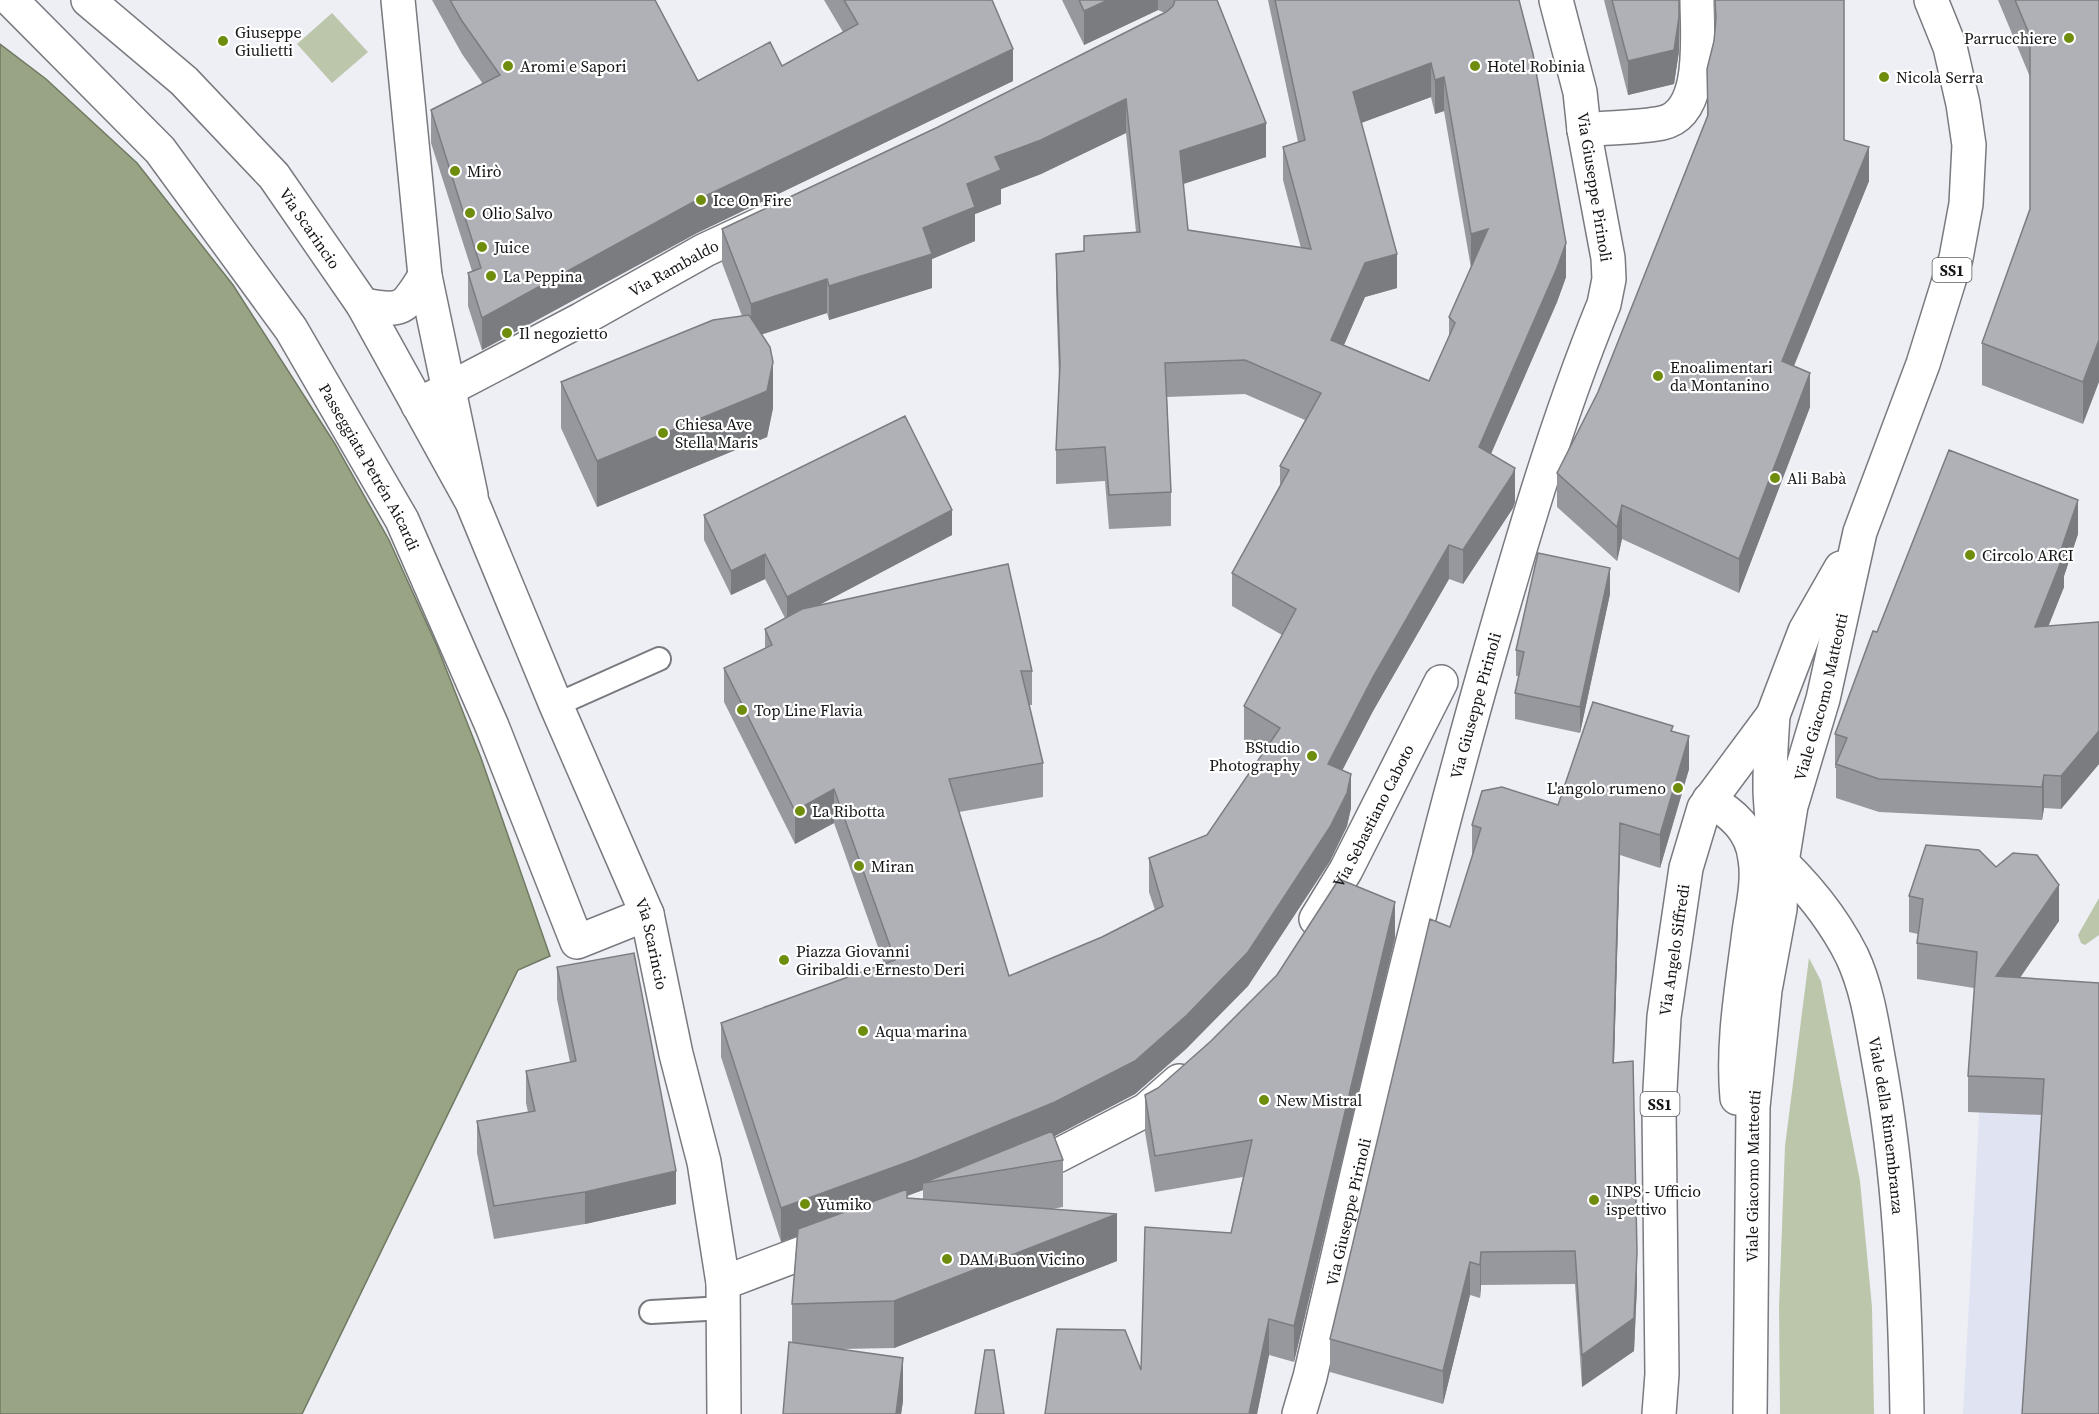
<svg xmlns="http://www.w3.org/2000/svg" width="2099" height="1414" viewBox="0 0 2099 1414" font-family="'Source Serif 4',serif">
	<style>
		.built { fill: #e0e4f2 }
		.green { fill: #bcc6ab }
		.water { fill: #98a483; stroke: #707963; stroke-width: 1.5 }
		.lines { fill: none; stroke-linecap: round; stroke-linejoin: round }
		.service-casing { stroke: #787a7f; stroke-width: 26 }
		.pedestrian-casing { stroke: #787a7f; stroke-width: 36 }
		.minor-casing { stroke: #787a7f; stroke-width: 36 }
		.tertiary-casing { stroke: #787a7f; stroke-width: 36 }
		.primary-casing { stroke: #787a7f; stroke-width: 36 }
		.service { stroke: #fff; stroke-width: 22 }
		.pedestrian { stroke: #fff; stroke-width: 33 }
		.minor { stroke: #fff; stroke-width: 33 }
		.tertiary { stroke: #fff; stroke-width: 33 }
		.primary { stroke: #fff; stroke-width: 33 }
		.wall { fill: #97989d; fill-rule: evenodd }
		.shaded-wall { fill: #7b7c80 }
		.building { fill: #b0b1b7; stroke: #7b7c80; stroke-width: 1.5; fill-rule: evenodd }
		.poi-dot { fill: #6f8d0d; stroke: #fff; stroke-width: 2 }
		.labels { text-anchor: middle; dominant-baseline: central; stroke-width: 4.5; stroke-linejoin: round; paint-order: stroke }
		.shield { fill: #fff; stroke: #5a5b5d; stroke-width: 1.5 }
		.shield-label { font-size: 15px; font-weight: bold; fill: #141517 }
		.poi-label { font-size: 16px; fill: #141517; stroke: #fff; text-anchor: start }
		.street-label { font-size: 16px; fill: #141517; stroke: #fff }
	</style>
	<rect width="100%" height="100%" fill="#edeff5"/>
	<path class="built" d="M1984,1022L2099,1030V1414H1963Z"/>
	<path class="green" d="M332,13L368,52L332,83L297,44Z
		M2099,898V935L2085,945L2081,943L2078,935Z
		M1809,958L1821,981L1860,1181L1872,1307L1874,1414H1780L1779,1307L1785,1146Z"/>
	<path class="water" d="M0,44L46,79L137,163L233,285L335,444L389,540L437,646L481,758L550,956L518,970L302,1414H0Z"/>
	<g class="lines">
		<defs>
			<path id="service" d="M556,705L659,659
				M651,1312L724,1308"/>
			<g id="pedestrian">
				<path id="s1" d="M11,0L160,150L291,329L402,520L492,726L577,942L647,914"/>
				<path d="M1584,130C1609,127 1637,128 1662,123C1706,114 1697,35 1697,0"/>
			</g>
			<g id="minor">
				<path d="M398,0L425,276L471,495"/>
				<path d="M363,305C403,312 404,310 425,276"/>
				<path id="s2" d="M418,405L582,319L705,250L763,223"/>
				<path id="s3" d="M1316,919L1346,870L1441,682"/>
				<path d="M1019,1172L1057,1156L1146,1110L1179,1081"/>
				<path d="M723,1283L839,1239"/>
				<path id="s4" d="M1299,1414L1310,1377C1365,1139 1419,901 1486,666C1521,543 1556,422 1604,304L1609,279L1608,258L1584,130L1580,92L1556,0"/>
			</g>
			<g id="tertiary">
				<path id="s5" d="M88,0L184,81L274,176L363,305L472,502L556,705L647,914L676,1054L704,1162L723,1283L724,1414"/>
				<path d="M1773,715C1770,765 1765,814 1782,862"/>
				<path id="s6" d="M1765,847C1800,878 1831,914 1852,956C1867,988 1872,1023 1878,1057C1900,1175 1905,1294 1907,1414"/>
			</g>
			<g id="primary">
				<path d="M1709,800C1732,813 1752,830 1755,859C1759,882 1752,909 1749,932C1742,988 1732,1042 1737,1098"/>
				<path id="s7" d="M1659,1414L1662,1374L1659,1108L1664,1017L1686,868L1704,808L1773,715L1805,631L1841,568"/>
				<path id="s8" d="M1750,1414L1753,1107L1765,990L1780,909L1782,862L1791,806L1823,699L1860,532L1923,364L1956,258L1966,204L1969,145L1963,104L1950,47L1931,0"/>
			</g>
		</defs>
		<use href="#service" class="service-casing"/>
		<use href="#pedestrian" class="pedestrian-casing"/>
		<use href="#minor" class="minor-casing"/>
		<use href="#tertiary" class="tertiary-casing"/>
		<use href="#primary" class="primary-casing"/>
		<use href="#service" class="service"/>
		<use href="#pedestrian" class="pedestrian"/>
		<use href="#minor" class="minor"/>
		<use href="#tertiary" class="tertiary"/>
		<use href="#primary" class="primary"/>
	</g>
	<path class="wall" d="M432,0H655L698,81L782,66L843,32L824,0H992L1013,81L697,233L482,350L468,306V273L472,271L431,143V110L483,84L462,54Z
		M1062,0H1217L1266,157L1183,184L1188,230L1301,248L1283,180V147L1298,142L1268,0H1519L1566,277L1557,302L1491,454L1515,502L1513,508L1463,584L1449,579L1373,711L1342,770L1351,808L1347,826L1330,861L1248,986L1186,1049L1135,1094L1054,1136L1063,1160V1207L1052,1209L1117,1261L894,1348L841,1349L903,1401L901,1414H783L792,1342V1304L797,1236L781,1242L721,1057V1023L884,964L834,823L795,844L724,702V668L765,649V629L785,618L765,579L731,595L704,540V515L952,535L817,606L1032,671V705H1029L1043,763V797L959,812L1009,976L1102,937L1155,910L1149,892V858L1207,835L1264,752L1244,740V706L1282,635L1232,606V573L1280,485V466L1305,420L1245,394L1167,397L1171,492V526L1109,529L1105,481L1056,484V450L1059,379L1056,288V254L1084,251L1136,232L1126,133L1041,174L1001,189V204L975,214V241L932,259V288L829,320L827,313L761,334L773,408L767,437L597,507L561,428V382L742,316L722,263V229L938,127L1165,13L1158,10L1084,45ZM1431,97L1435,114L1444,111L1471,268L1449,317V338L1429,381L1344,345L1365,297L1397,288L1361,123ZM923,1190V1199L907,1198V1196Z
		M1604,0H1680L1679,51L1674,84L1628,95Z
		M1714,0H1844V140L1869,181L1794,366L1810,407L1739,593L1622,539L1617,561L1557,507V473L1598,392L1707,117V69L1714,41L1715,31Z
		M1998,0H2099L2083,424L1982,385V343L2030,210V77Z
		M2078,534L2064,576V587L2048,626L2099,622V764L2061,809L2044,808L2042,820L1879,812L1836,798V768H1835V734L1877,632Z
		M1610,594L1580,733L1515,719V693L1519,676H1516V650Z
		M1673,732L1689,769L1660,868L1620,855L1614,1063L1637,1285L1634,1351L1582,1387L1575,1284L1481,1285L1480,1298L1470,1295L1443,1404L1330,1372V1339L1450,927L1472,857V825L1558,805Z
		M1996,867L2059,921L2020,978L2099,983L2042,1115L1968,1112V1076L1974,988L1917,979V943L1918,934L1909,932V896Z
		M1395,938L1294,1362L1269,1355L1257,1414H1045L1141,1370L1231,1233L1243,1177L1155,1192L1145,1132V1095L1158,1088Z
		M557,967L676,1204L585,1224L494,1239L477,1153V1121L528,1112L526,1103V1071L570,1062L557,999Z"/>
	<path class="shaded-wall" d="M1108,0H1158V10L1084,45V11Z
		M1679,0H1680L1679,51L1674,84L1628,95V61Z
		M1013,49V81L697,233L482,350V318L697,200Z
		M1431,63V97L1353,126V92Z
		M1444,77V111L1435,114V80Z
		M1126,99V133L1041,174L1001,189V204L975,214V241L932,259V288L829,320V286L923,228L967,184L995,157Z
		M1266,123V157L1180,185V151Z
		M1869,147V181L1782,395V361Z
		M1488,229L1471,268V234Z
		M1566,243V277L1557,302L1479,481V447Z
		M1397,254V288L1365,297L1331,374V340L1365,263Z
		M827,279V313L751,338V304Z
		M2099,340V382L2083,424V382Z
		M773,362V408L767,437L597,507V461Z
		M1810,373V407L1739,593V559Z
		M1515,468V502L1513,508L1463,584V550Z
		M2078,500V534L2064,576V587L2035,660V627Z
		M1622,505V539L1617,561V527Z
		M952,510V535L787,622V597Z
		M1449,545V579L1373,711L1328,798V764L1373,677Z
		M765,554V579L731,595V571Z
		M1610,568V594L1580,733V707Z
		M2099,731V764L2061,809V776Z
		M1689,736V769L1660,868V835Z
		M1351,774V808L1347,826L1330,861L1248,986L1186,1049L1135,1094L1055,1136L951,1178L923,1183V1190L781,1242V1208Z
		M2044,775V808L2042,820V787Z
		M834,789V823L795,844V811Z
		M1620,823V855L1613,1096V1063Z
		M2059,885V921L1996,1012V976Z
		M1395,902V938L1294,1362V1326Z
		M676,1171V1204L585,1224V1192Z
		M1117,1214V1261L894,1348V1301Z
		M1481,1252V1285L1480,1298V1265Z
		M1637,1252V1285L1634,1351L1582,1387V1355Z
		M1470,1262V1295L1443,1404V1371Z
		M1269,1319V1355L1257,1414H1249Z
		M903,1358V1401L901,1414H896Z"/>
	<path class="building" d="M450,0H655L698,81L770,42L782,66L858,24L844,0H992L1013,49L697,200L482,318L468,273L481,268L431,110L500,75L462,21Z
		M1079,0H1108L1084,11Z
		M1175,0H1217L1266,123L1180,151L1188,230L1311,249L1283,147L1305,140L1275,0H1519L1533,54L1566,243L1557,268L1479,447L1515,468L1513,474L1463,550L1449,545L1373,677L1328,764L1351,774L1347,793L1330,827L1248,952L1186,1016L1135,1061L1055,1102L916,1159L781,1208L721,1023L895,960L834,789L795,811L724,668L772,645L765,629L802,609L1008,564L1032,671H1021L1043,763L949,779L1009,976L1102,937L1163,906L1149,858L1207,835L1280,728L1244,706L1296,609L1232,573L1289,470L1280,466L1321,393L1245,360L1165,363L1171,492L1109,495L1105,447L1056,450L1060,364L1056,254L1084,251V236L1140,232L1126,99L1041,140L995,157L1001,170L967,184L975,207L923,228L932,254L829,286L827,279L751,304L722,229L938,127L1166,12L1173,6ZM1431,63L1435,80L1444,77L1471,234L1488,229L1449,317L1455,323L1429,381L1331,340L1365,263L1397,254L1353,92Z
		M1612,0H1679V17L1674,50L1628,61Z
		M1715,0H1844V140L1869,147L1782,361L1810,373L1739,559L1622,505L1617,527L1557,473L1598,392L1708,115L1707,69L1714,41L1716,18Z
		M2015,0H2099V340L2083,382L1982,343L2030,209V36Z
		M749,315L770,347L773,362L767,391L597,461L561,382L713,320Z
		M905,416L952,510L787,597L765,554L731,571L704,515Z
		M1949,450L2078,500L2060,553L2064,554L2035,627L2099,622V731L2061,776L2044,775L2042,787L1879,779L1836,764L1847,738L1835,734L1873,631L1877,632Z
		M1538,553L1610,568L1580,707L1515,693L1524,652L1516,650Z
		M1593,702L1673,726L1671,731L1689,736L1660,835L1620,823L1613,1063L1633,1061L1637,1252L1634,1318L1582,1355L1575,1251L1481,1252L1480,1265L1470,1262L1443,1371L1330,1339L1430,919L1450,927L1481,828L1472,825L1482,791L1502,787L1558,805Z
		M1926,845L1979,850L1996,867L2013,853L2037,855L2059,885L1996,976L2099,983V1414H2022L2044,1079L1968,1076L1977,952L1917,943L1923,899L1909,896Z
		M1339,879L1395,902L1294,1326L1269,1319L1249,1414H1045L1057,1329L1125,1330L1141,1370L1145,1227L1231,1233L1252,1140L1155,1156L1145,1095L1158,1088L1211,1041L1277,975Z
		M634,953L676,1171L585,1192L494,1206L477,1121L535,1111L526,1071L576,1061L557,967Z
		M1052,1131L1063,1160L923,1183Z
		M907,1189V1198L1117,1214L894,1301L792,1304L798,1229Z
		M789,1342L903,1358L896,1414H783Z
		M985,1350H994L1004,1414H975Z"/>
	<g class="poi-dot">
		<circle cx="2069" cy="38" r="6"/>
		<circle cx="223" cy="41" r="6"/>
		<circle cx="508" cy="66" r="6"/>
		<circle cx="1475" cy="66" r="6"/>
		<circle cx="1884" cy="77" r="6"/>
		<circle cx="455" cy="171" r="6"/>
		<circle cx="701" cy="200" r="6"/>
		<circle cx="470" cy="213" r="6"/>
		<circle cx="482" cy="247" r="6"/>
		<circle cx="491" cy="276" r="6"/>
		<circle cx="507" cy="333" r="6"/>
		<circle cx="1658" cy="376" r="6"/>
		<circle cx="663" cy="433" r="6"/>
		<circle cx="1775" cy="478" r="6"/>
		<circle cx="1970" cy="555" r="6"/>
		<circle cx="742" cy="710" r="6"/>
		<circle cx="1312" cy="756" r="6"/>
		<circle cx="1678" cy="788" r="6"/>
		<circle cx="800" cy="811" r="6"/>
		<circle cx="859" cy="866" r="6"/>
		<circle cx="784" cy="960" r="6"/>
		<circle cx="863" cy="1031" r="6"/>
		<circle cx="1264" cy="1100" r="6"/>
		<circle cx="1594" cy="1200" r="6"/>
		<circle cx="805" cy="1204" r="6"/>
		<circle cx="947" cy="1259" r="6"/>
	</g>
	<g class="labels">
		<g class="shield">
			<rect x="1932.5" y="258" width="39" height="24" rx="4.5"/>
			<rect x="1640.5" y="1092" width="39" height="24" rx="4.5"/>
		</g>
		<g class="shield-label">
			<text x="1952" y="270">SS1</text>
			<text x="1660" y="1104">SS1</text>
		</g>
		<g class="poi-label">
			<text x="235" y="32">Giuseppe<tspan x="235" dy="18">Giulietti</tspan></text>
			<text x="2057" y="38" text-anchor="end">Parrucchiere</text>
			<text x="520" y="66">Aromi e Sapori</text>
			<text x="1487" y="66">Hotel Robinia</text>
			<text x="1896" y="77">Nicola Serra</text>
			<text x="467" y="171">Mirò</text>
			<text x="713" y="200">Ice On Fire</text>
			<text x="482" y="213">Olio Salvo</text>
			<text x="494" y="247">Juice</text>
			<text x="503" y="276">La Peppina</text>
			<text x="519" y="333">Il negozietto</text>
			<text x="1670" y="367">Enoalimentari<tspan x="1670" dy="18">da Montanino</tspan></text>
			<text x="675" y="424">Chiesa Ave<tspan x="675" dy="18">Stella Maris</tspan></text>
			<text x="1787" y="478">Ali Babà</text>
			<text x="1982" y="555">Circolo ARCI</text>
			<text x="754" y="710">Top Line Flavia</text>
			<text x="1300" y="747" text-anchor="end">BStudio<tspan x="1300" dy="18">Photography</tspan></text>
			<text x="1666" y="788" text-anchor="end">L'angolo rumeno</text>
			<text x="812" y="811">La Ribotta</text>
			<text x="871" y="866">Miran</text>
			<text x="796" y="951">Piazza Giovanni<tspan x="796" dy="18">Giribaldi e Ernesto Deri</tspan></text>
			<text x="875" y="1031">Aqua marina</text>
			<text x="1276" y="1100">New Mistral</text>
			<text x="1606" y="1191">INPS - Ufficio<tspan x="1606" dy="18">ispettivo</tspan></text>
			<text x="817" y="1204">Yumiko</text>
			<text x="959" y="1259">DAM Buon Vicino</text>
		</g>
		<g class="street-label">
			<text transform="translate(1595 187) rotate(81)">Via Giuseppe Pirinoli</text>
			<text stroke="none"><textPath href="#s5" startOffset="320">Via Scarincio</textPath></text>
			<text stroke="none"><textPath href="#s2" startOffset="290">Via Rambaldo</textPath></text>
			<text stroke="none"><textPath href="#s1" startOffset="592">Passeggiata Petrén Aicardi</textPath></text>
			<text stroke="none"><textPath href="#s8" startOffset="724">Viale Giacomo Matteotti</textPath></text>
			<text stroke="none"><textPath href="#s4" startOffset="730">Via Giuseppe Pirinoli</textPath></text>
			<text stroke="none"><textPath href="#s3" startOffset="118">Via Sebastiano Caboto</textPath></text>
			<text stroke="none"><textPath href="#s5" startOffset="1116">Via Scarincio</textPath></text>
			<text stroke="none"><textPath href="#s7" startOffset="465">Via Angelo Siffredi</textPath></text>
			<text stroke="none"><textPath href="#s6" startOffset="314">Viale della Rimembranza</textPath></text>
			<text stroke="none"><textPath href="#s8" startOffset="238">Viale Giacomo Matteotti</textPath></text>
			<text stroke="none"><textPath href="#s4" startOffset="208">Via Giuseppe Pirinoli</textPath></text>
		</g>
	</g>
</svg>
